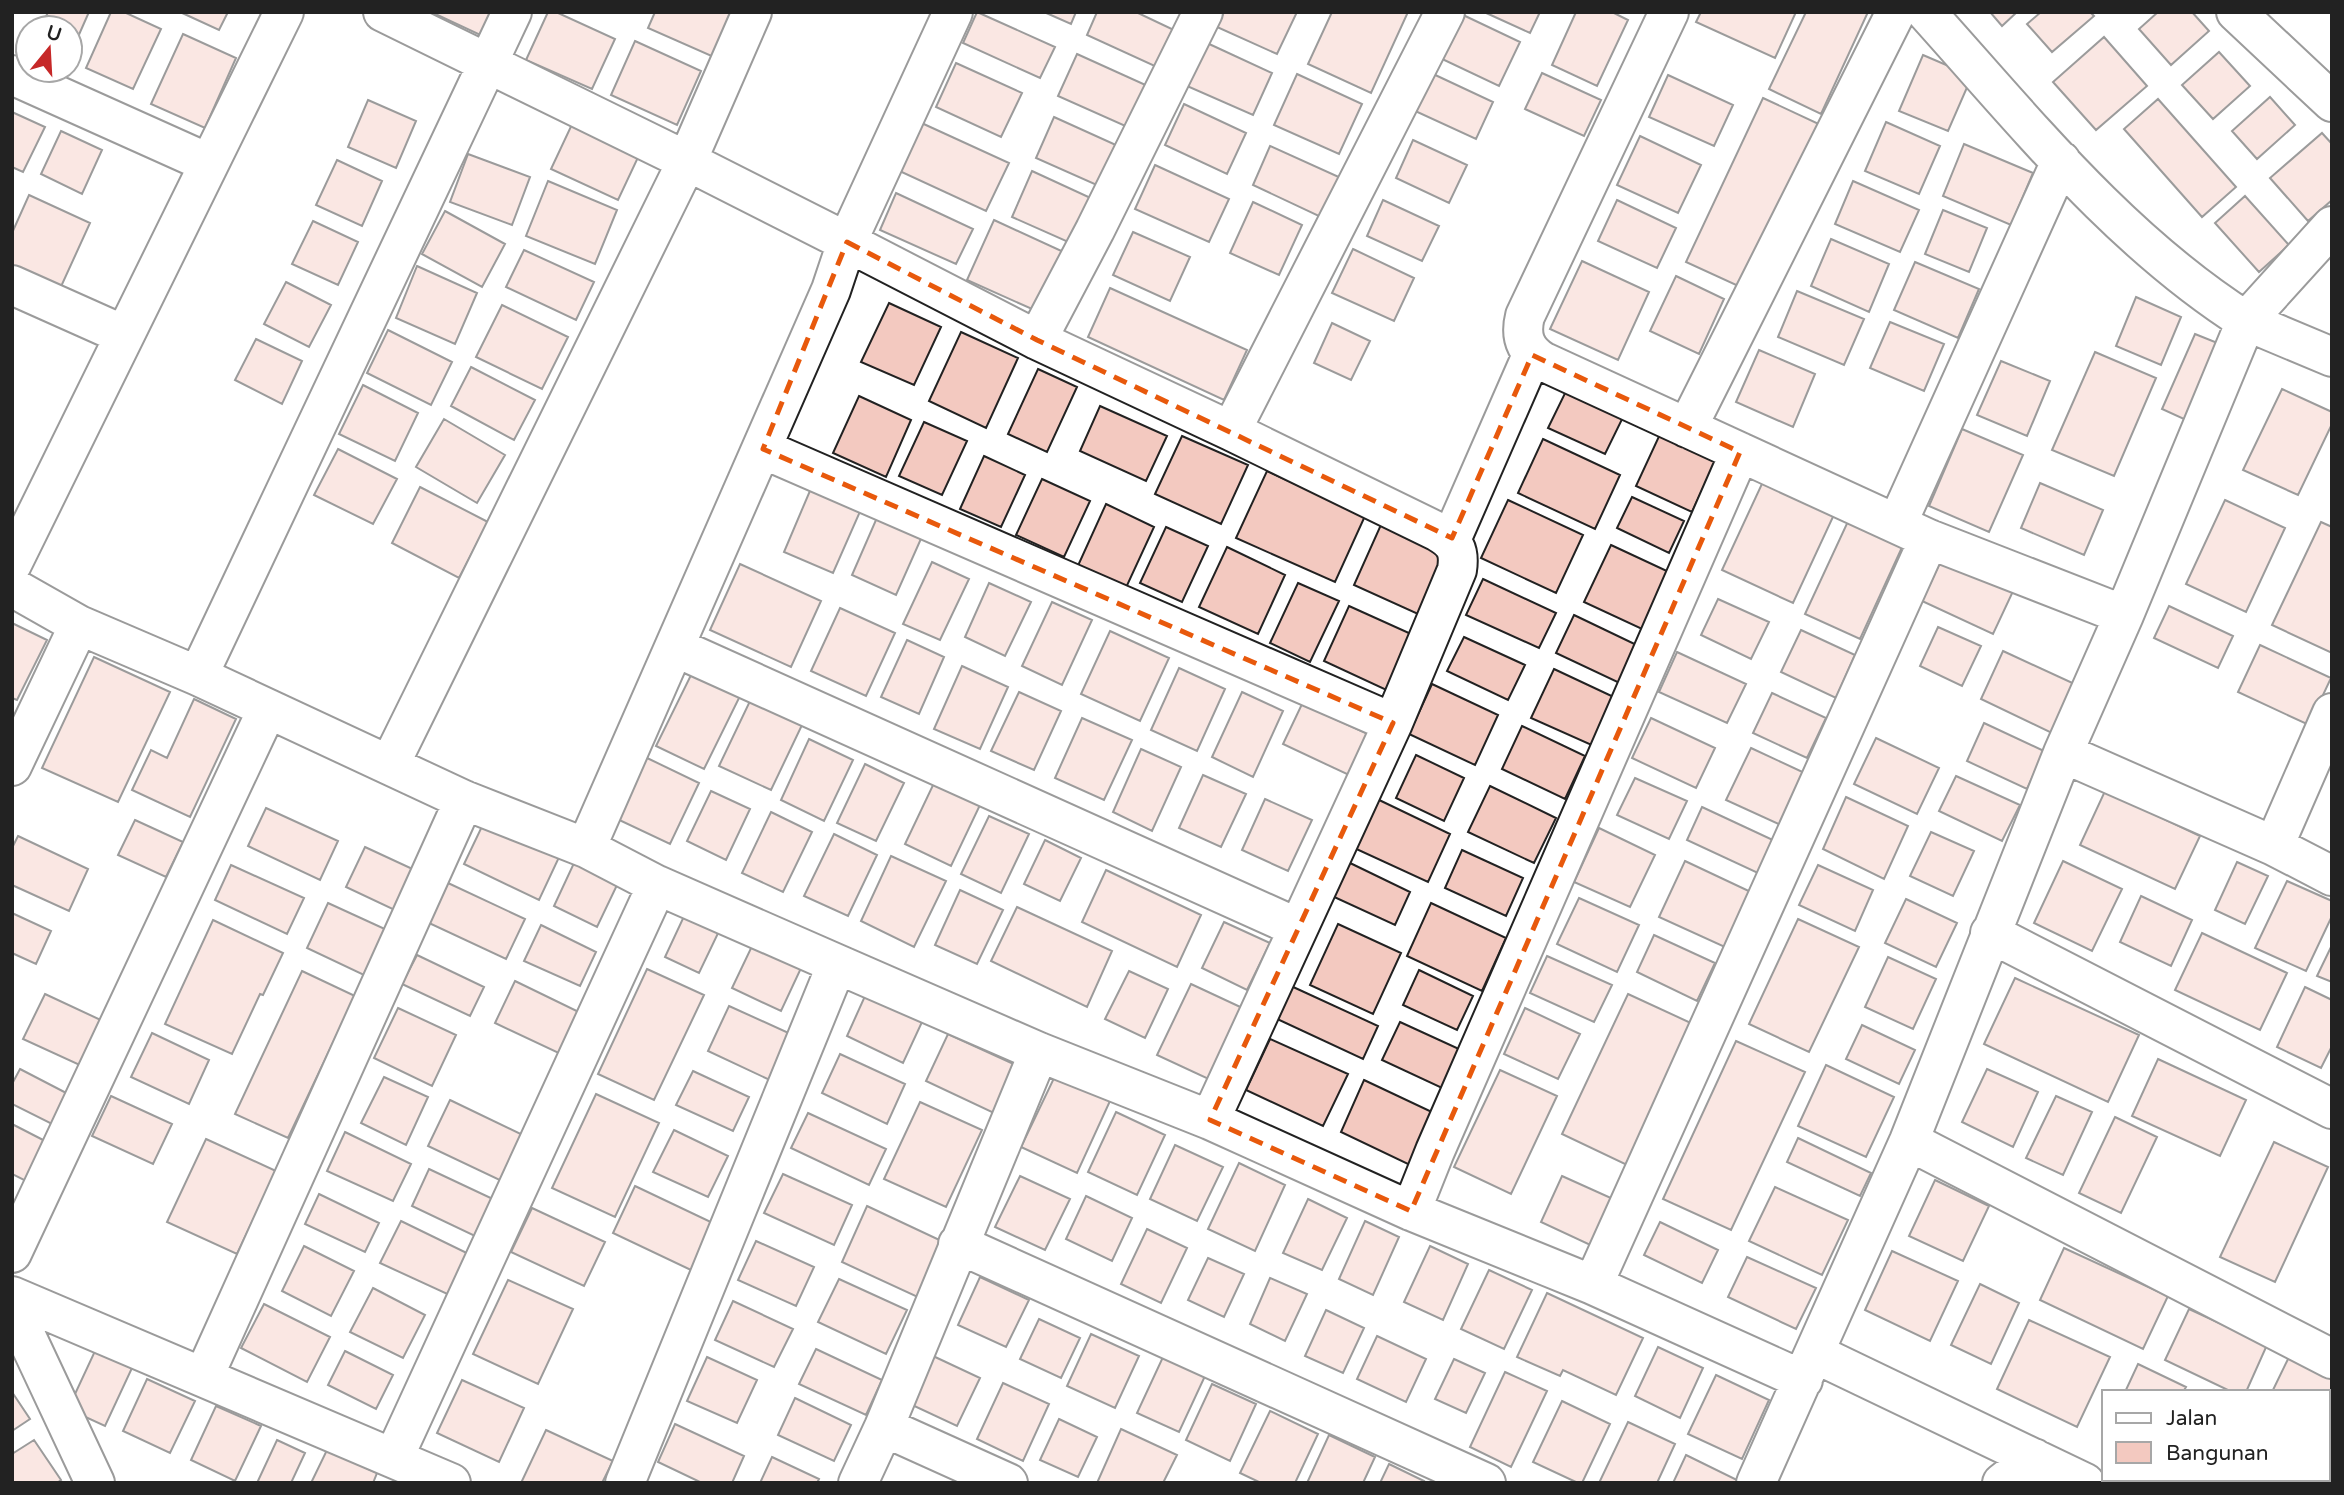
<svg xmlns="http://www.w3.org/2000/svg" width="2344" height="1495" viewBox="0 0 2344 1495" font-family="'Varela Round',sans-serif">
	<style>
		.building { fill: #f3c9c0; stroke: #222; stroke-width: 2 }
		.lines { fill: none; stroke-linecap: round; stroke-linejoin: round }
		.minor-casing { stroke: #222; stroke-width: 42 }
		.minor { stroke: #fff; stroke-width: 38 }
		.marked { fill: none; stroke: #e8590c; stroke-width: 5; stroke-dasharray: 14 9; stroke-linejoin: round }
	</style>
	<rect width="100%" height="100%" fill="#fff"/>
	<path class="building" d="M48,12H89L70,55V28H41Z
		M111,12H124L161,29L133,89L86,68Z
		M180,12H228L219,30Z
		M431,12H503L491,40Z
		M548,12H556L615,39L592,89L526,60Z
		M655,12H737L716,58L648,28Z
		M977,12L1055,47L1040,78L963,43Z
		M1044,12H1076L1071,24Z
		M1097,12H1136L1176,31L1159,68L1087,35Z
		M1224,12H1297L1277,54L1217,27Z
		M1332,12H1408L1371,93L1308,64Z
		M1484,12H1540L1530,33Z
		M1576,12H1612L1628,20L1597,86L1552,65Z
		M1701,12H1796L1775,58L1696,22Z
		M1806,12H1868L1821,114L1769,89Z
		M1990,12H2017L2002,26Z
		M2041,12H2090L2094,16L2052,52L2027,24Z
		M2158,12H2192L2209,31L2171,65L2139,29Z
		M1461,14L1520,42L1499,86L1440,58Z
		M183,34L236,58L205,128L151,104Z
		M2104,37L2147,86L2096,130L2053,82Z
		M635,41L701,71L677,125L611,95Z
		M1207,43L1272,73L1253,115L1187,86Z
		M2219,52L2250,86L2213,119L2182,85Z
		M1077,54L1150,87L1132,129L1058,96Z
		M1923,55L1972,76L1948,131L1899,111Z
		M956,63L1022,93L1001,137L936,107Z
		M1431,73L1493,102L1476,139L1413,110Z
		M1542,73L1601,100L1584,136L1525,109Z
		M1297,74L1362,104L1339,154L1274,125Z
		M1668,75L1733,105L1714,146L1649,117Z
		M2270,97L2295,125L2257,159L2232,131Z
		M1763,98L1823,126L1747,290L1686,262Z
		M2158,99L2236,187L2202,217L2124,129Z
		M368,100L416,121L396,168L348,147Z
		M1184,104L1246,133L1227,174L1165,145Z
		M12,112L45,127L23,172L12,167Z
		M1054,117L1127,150L1108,190L1036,158Z
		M574,120L641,151L618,200L551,169Z
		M915,120L1009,163L986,211L893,168Z
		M1886,122L1940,146L1919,194L1865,171Z
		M61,131L102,150L82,194L41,174Z
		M2322,133L2332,144V200L2308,221L2270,178Z
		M1640,136L1701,165L1678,213L1617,185Z
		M1413,140L1467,165L1449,203L1396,178Z
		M1964,144L2033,173L2011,225L1943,196Z
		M1270,146L1341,178L1323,218L1253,185Z
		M468,154L530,177L512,225L450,202Z
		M337,160L382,181L362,226L316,205Z
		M1155,165L1229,199L1209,242L1135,209Z
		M1032,171L1095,200L1075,245L1012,217Z
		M548,181L617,210L595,264L526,236Z
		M1853,181L1919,210L1900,252L1835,224Z
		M896,193L973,229L956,264L880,230Z
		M29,195L90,223L59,291L12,270V233Z
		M2245,196L2289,245L2259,272L2215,223Z
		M1383,200L1439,226L1422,261L1367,236Z
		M1617,200L1676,228L1657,268L1598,241Z
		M1253,202L1302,225L1279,275L1230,253Z
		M1943,210L1987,228L1969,272L1925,254Z
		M445,211L505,244L482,287L422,254Z
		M994,220L1068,254L1041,313L967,280Z
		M313,221L358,242L338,285L292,264Z
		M1133,232L1190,257L1170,301L1113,275Z
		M1831,239L1889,264L1869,312L1811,286Z
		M1353,249L1414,278L1394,321L1332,293Z
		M524,250L594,282L576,320L506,287Z
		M1582,261L1649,292L1618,360L1550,329Z
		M1915,262L1979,289L1958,338L1894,310Z
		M417,266L477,293L455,344L396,318Z
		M1676,276L1724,299L1699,354L1650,331Z
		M286,282L331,305L309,347L264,324Z
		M1110,288L1247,350L1224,400L1088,337Z
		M1797,291L1864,319L1844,365L1778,337Z
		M2136,297L2181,317L2161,365L2116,346Z
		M889,303L941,327L914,385L861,362Z
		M502,305L568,337L542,389L476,357Z
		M1890,322L1944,344L1924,391L1870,368Z
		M1332,323L1370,341L1351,380L1314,363Z
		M388,330L452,362L431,405L367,373Z
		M961,332L1018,358L986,428L929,401Z
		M2195,334L2230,348L2197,425L2162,409Z
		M256,339L302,361L282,404L235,380Z
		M1759,350L1815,374L1793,427L1736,402Z
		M2095,352L2156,378L2114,476L2052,450Z
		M2001,361L2050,381L2027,436L1977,415Z
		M471,367L535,400L514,440L451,406Z
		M1038,369L1077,387L1047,452L1008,434Z
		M1571,381L1628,407L1605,454L1548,428Z
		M363,385L418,413L395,461L339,434Z
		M2282,389L2332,412V424L2298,495L2243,470Z
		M859,396L911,420L886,477L833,453Z
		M1100,406L1167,436L1146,481L1080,451Z
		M444,419L505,455L477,503L416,467Z
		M924,422L967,441L942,495L899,476Z
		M1962,429L2023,455L1989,532L1929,506Z
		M1661,432L1717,458L1692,512L1636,486Z
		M1182,436L1248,465L1221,524L1155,494Z
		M1543,439L1620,475L1595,529L1518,493Z
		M338,449L397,479L373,524L314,495Z
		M984,456L1025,475L1001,527L960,509Z
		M1267,471L1365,516L1335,582L1236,538Z
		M1767,473L1838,506L1793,603L1722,570Z
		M1042,479L1090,501L1064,557L1016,535Z
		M2040,483L2103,510L2084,555L2021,528Z
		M812,486L862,507L833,573L784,552Z
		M420,487L488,522L459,578L392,543Z
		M1632,497L1684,521L1669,553L1617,528Z
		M1508,500L1583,535L1556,593L1481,558Z
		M2225,500L2285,528L2246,612L2186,584Z
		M1106,504L1154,527L1124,592L1076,570Z
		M879,513L924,532L896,595L852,575Z
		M1850,517L1904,543L1860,639L1805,614Z
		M1384,518L1449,547L1418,614L1354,585Z
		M2321,522L2332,527V653L2272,625Z
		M1166,527L1208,546L1182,602L1140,583Z
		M1611,545L1669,572L1642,629L1584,602Z
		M1227,547L1285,575L1258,634L1199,607Z
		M1944,554L2015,587L1993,634L1922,601Z
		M932,562L969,579L940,640L903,624Z
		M740,564L821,601L791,667L710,630Z
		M1483,579L1556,613L1539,648L1466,615Z
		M989,583L1031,602L1005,656L965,637Z
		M1298,583L1339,601L1310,662L1270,643Z
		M1718,599L1769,622L1751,659L1701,635Z
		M1052,602L1092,620L1062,685L1022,666Z
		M1349,606L1420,638L1395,694L1324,661Z
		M2169,606L2233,636L2218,668L2154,638Z
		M840,608L895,633L866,696L811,671Z
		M1574,615L1645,649L1628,687L1556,653Z
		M12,623L47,640L17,700L12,698Z
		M1938,627L1981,646L1962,686L1920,666Z
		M1801,630L1855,655L1836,698L1781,672Z
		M1110,631L1169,658L1140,721L1081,694Z
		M1464,637L1525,665L1508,700L1447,671Z
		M907,640L944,657L919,714L881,697Z
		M2260,645L2331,678L2309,725L2238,692Z
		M2003,651L2079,686L2056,735L1981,699Z
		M1677,652L1746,684L1727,723L1659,692Z
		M94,657L170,692L118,802L42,768Z
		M962,666L1008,687L980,749L934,729Z
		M1179,668L1225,689L1197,751L1151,730Z
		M1554,669L1618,699L1596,747L1531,718Z
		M693,671L741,694L704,769L656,746Z
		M1432,684L1498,715L1475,765L1409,734Z
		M1019,692L1061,711L1034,770L991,751Z
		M1242,692L1283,711L1253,777L1212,757Z
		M1772,693L1826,718L1807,758L1753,733Z
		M194,699L236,719L190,817L132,790L151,750L167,758Z
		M750,701L802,725L771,790L719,766Z
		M1302,704L1368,734L1349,775L1283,744Z
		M1082,718L1132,740L1104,800L1055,778Z
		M1651,718L1715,748L1696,788L1632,758Z
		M1984,723L2044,751L2027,789L1967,761Z
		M1522,726L1585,756L1565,799L1502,769Z
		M1876,738L1939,768L1917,814L1854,784Z
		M809,739L853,760L824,821L781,800Z
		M1751,748L1809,775L1785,827L1726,800Z
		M1141,749L1181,767L1152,831L1113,812Z
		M1416,755L1464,778L1444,821L1396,798Z
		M645,757L699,783L670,844L615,818Z
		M865,764L904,783L876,841L837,823Z
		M1203,775L1246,794L1221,847L1179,828Z
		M1956,776L2020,805L2002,841L1939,811Z
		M1635,778L1687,801L1669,839L1617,815Z
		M934,783L980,805L951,866L905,844Z
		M1490,786L1556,818L1534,863L1468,832Z
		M711,791L750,809L726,860L687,841Z
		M2105,791L2200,836L2175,889L2080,845Z
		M1846,797L1908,826L1884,879L1823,849Z
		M1375,798L1450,834L1428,882L1352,847Z
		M1265,799L1312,820L1288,871L1242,850Z
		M1702,807L1775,841L1760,874L1687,840Z
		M266,808L338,841L320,880L248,846Z
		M771,812L812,832L783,892L742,873Z
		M989,816L1029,834L1001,893L961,874Z
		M486,818L561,853L539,900L464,864Z
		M135,820L183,842L166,877L118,855Z
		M1599,828L1655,855L1630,907L1574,882Z
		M1931,832L1974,851L1953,896L1910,876Z
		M834,834L877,855L848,916L804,896Z
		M18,836L88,869L69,911L12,885V848Z
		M1045,840L1081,858L1060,901L1024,884Z
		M365,847L419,872L401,913L346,887Z
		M1462,850L1523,878L1506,916L1445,888Z
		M891,856L946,881L914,947L861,921Z
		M1685,861L1753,893L1727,948L1659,917Z
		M2063,861L2122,889L2092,951L2034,923Z
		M1348,862L1410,892L1395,925L1332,896Z
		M2237,862L2268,876L2245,924L2215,910Z
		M574,863L618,883L597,927L554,906Z
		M231,865L304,898L287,934L215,900Z
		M1818,865L1873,890L1855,931L1799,905Z
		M1106,870L1201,915L1177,967L1082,922Z
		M2287,881L2332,901V916L2306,971L2255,948Z
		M448,883L525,919L506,959L429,923Z
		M960,890L1003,910L977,964L935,945Z
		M2141,896L2192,920L2171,966L2120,942Z
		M1579,898L1639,925L1617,972L1557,944Z
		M1906,899L1957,923L1936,967L1885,943Z
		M328,903L387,930L366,976L307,948Z
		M1431,903L1506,938L1482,991L1407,956Z
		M1017,907L1112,951L1087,1007L991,961Z
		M686,912L721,927L699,973L665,957Z
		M12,913L51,931L36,964L12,953Z
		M1798,919L1859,947L1809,1052L1749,1024Z
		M213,920L283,953L263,995L260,994L232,1054L165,1024Z
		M1224,922L1270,943L1247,990L1202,968Z
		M1338,924L1401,953L1373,1014L1310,985Z
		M541,925L596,952L580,986L524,961Z
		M2202,933L2287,973L2260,1030L2175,990Z
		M1654,935L1715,963L1697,1001L1637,972Z
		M753,944L802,966L781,1011L732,988Z
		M2332,945V982L2317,976Z
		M417,955L484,987L470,1016L402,984Z
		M1547,956L1612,985L1594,1022L1530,993Z
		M1888,957L1936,979L1913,1029L1865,1007Z
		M647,969L704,995L654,1100L598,1074Z
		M1419,970L1473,996L1457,1030L1403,1005Z
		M302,971L355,996L288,1138L235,1114Z
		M1129,971L1168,989L1145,1038L1105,1019Z
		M2015,978L2139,1035L2108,1102L1984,1044Z
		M515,981L585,1015L565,1056L495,1023Z
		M1191,984L1249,1011L1215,1082L1157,1055Z
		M1291,986L1378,1026L1363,1059L1275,1018Z
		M2305,987L2332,1000V1046L2321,1068L2277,1047Z
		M45,994L105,1022L84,1067L23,1039Z
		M1628,994L1693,1024L1627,1165L1562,1134Z
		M865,996L922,1022L903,1063L847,1036Z
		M729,1006L793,1035L772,1081L708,1051Z
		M398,1008L456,1035L432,1086L374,1058Z
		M1525,1008L1580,1034L1558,1079L1504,1054Z
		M1400,1022L1459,1049L1442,1088L1382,1060Z
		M1862,1025L1915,1050L1899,1084L1846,1059Z
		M152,1033L209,1060L189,1104L131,1077Z
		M948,1034L1018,1066L996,1114L926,1081Z
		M1270,1039L1348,1074L1323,1126L1246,1090Z
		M1736,1041L1805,1072L1731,1230L1663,1199Z
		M840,1054L905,1084L887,1124L822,1093Z
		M2158,1059L2246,1100L2220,1156L2132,1116Z
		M1826,1065L1894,1097L1866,1157L1798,1126Z
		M20,1069L74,1097L58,1127L12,1104V1084Z
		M1987,1069L2038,1092L2013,1147L1962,1122Z
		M1500,1070L1557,1096L1511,1194L1454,1167Z
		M693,1071L749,1097L733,1131L676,1105Z
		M1055,1076L1110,1101L1077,1173L1021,1147Z
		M384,1077L428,1097L406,1145L361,1123Z
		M1364,1080L1434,1113L1410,1165L1341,1132Z
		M596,1094L659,1123L615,1217L552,1188Z
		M111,1096L172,1124L153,1164L92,1136Z
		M2056,1096L2092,1112L2063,1175L2026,1158Z
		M450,1100L529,1138L508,1184L428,1146Z
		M920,1102L982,1130L946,1207L884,1179Z
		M1116,1112L1165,1135L1137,1195L1088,1172Z
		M808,1113L886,1149L869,1185L791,1148Z
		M2115,1117L2157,1137L2121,1213L2079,1193Z
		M12,1124L49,1143L28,1182L12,1174Z
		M674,1130L728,1156L708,1197L653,1172Z
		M345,1132L411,1164L393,1201L327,1171Z
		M1798,1138L1871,1173L1860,1196L1787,1162Z
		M206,1139L276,1171L237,1254L167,1222Z
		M2274,1142L2328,1167L2275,1282L2220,1257Z
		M1175,1145L1223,1167L1197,1221L1150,1199Z
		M1239,1163L1285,1185L1255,1251L1208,1229Z
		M429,1169L495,1200L477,1237L412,1206Z
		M783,1174L852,1205L834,1245L764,1213Z
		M1020,1176L1070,1199L1045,1250L995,1227Z
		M1562,1176L1622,1203L1601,1250L1541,1222Z
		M1935,1180L1989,1206L1963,1261L1909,1236Z
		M635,1186L715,1224L693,1271L613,1233Z
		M1775,1187L1848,1220L1822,1275L1749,1241Z
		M319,1194L379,1223L365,1252L305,1224Z
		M1086,1196L1132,1218L1112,1261L1066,1239Z
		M1308,1199L1347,1218L1322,1270L1283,1253Z
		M867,1206L948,1244L922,1299L842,1262Z
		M532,1208L605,1242L584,1286L511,1252Z
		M401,1221L475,1257L456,1298L380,1263Z
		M1365,1221L1399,1237L1373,1295L1339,1279Z
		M1660,1222L1718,1250L1702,1283L1644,1255Z
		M1147,1229L1187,1248L1161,1303L1121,1284Z
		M756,1241L814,1267L796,1306L738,1280Z
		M304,1246L354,1271L331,1316L282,1291Z
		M1430,1246L1468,1264L1443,1320L1404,1302Z
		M2064,1248L2168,1296L2143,1349L2040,1300Z
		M1892,1251L1958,1281L1930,1341L1865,1310Z
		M1747,1257L1816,1288L1796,1329L1728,1297Z
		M1208,1258L1244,1274L1224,1317L1188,1300Z
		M1489,1270L1532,1290L1504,1349L1461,1329Z
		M980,1277L1029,1300L1006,1347L958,1325Z
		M1270,1278L1307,1294L1285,1341L1250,1324Z
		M839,1279L907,1310L886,1354L818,1322Z
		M508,1280L573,1309L538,1384L473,1354Z
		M1980,1284L2019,1303L1991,1364L1951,1345Z
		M373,1288L425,1315L403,1358L350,1332Z
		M1547,1293L1643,1338L1616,1395L1563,1370L1560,1376L1517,1357Z
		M733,1301L793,1329L774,1367L715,1340Z
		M264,1304L330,1337L307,1382L241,1348Z
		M2189,1309L2267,1345L2246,1392H2232L2165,1360Z
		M1326,1310L1364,1328L1343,1373L1305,1356Z
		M1039,1319L1080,1338L1061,1378L1020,1359Z
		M2029,1320L2110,1357L2077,1427L1997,1389Z
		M1091,1334L1139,1356L1115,1408L1067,1386Z
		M1377,1336L1426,1359L1406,1402L1357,1379Z
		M1658,1347L1703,1368L1680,1418L1635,1396Z
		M816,1349L882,1380L866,1415L799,1384Z
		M95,1351L132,1368L105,1426L68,1409Z
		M345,1351L393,1375L376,1409L328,1385Z
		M933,1356L980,1378L957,1426L910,1404Z
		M707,1357L757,1380L737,1423L687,1401Z
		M1163,1357L1205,1376L1179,1432L1137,1413Z
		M2289,1357L2332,1377V1449L2328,1448V1392H2272Z
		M1454,1359L1485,1373L1466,1413L1435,1399Z
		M2138,1364L2186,1387L2183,1392H2125Z
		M1505,1372L1547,1391L1511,1467L1470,1447Z
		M1716,1375L1769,1400L1742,1459L1688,1434Z
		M147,1379L195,1401L170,1453L123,1431Z
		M462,1380L524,1408L499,1462L437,1433Z
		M1003,1383L1049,1404L1023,1461L977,1439Z
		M1212,1384L1256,1404L1230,1461L1186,1440Z
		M12,1392L30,1419L12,1431Z
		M795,1398L851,1425L834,1461L778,1435Z
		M1562,1401L1610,1424L1582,1483H1578L1533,1462Z
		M216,1406L261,1426L235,1481L191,1460Z
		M1270,1411L1318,1434L1295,1483H1261L1240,1473Z
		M1059,1419L1097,1437L1078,1477L1040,1460Z
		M1628,1422L1675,1444L1657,1483H1599Z
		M675,1424L744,1456L732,1483H702L658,1462Z
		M1121,1429L1177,1455L1163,1483H1097Z
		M546,1430L613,1461L602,1483H521Z
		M1329,1435L1375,1457L1363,1483H1307Z
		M34,1440L61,1480L57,1483H12V1454Z
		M277,1440L305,1453L291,1483H257Z
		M327,1450L377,1473L373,1483H311Z
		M1686,1455L1737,1480L1736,1483H1673Z
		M772,1457L819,1479L817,1483H760Z
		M1389,1464L1424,1481L1423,1483H1380Z
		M2328,1478L2332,1483H2202L2204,1479Z"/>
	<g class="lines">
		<defs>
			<path id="minor" d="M383,12L687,161L847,242L831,290L586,848
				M953,12L847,242L1037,340L1231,431L1438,532C1455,542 1460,550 1457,570L1393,723L1210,1120
				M1669,12L1525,316C1520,336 1525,350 1542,361L1929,539L2124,615
				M1926,12C2025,122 2120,241 2246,321L2332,226
				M2236,12L2332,102
				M12,75L208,163
				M12,285L124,335
				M1037,340L1095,230L1203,12
				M1687,428L1896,12
				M1231,431L1445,12
				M763,449L1393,723
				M1897,524L2061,161
				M1451,540L1532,355
				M12,564L284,12
				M12,587L79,625L198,676L464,800L586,848L657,885L837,964L1039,1052L1210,1120L1411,1211L1593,1285L1803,1380
				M675,647L1298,928
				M198,676L512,12
				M2063,753L2274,846L2332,876
				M390,764L687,161L752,12
				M12,766L79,625
				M2274,846L2332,713
				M1990,933L2332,1109
				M1909,1141L2332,1359
				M1411,1211L1435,1151L1740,452
				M958,1244L1486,1483
				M12,1253L267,710
				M1593,1285L1929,539
				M12,1296L451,1483
				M12,1306L95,1483
				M1814,1353L1909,1141L2063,753L2124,615L2246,321L2332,357
				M204,1376L464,800
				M884,1427L1008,1483
				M394,1457L657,885
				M625,1483L837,964
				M858,1483L884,1427L1039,1052
				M1756,1483L1814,1353L2085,1483
				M2002,1483L2034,1458"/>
		</defs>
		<use href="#minor" class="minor-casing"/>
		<use href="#minor" class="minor"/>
	</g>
	<path d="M0 0H2344V1495H0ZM847,242L1037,340L1452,538L1532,355L1740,452L1411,1211L1210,1120L1393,723L763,449Z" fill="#fff" fill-opacity=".55" fill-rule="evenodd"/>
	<path class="marked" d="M847,242L1037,340L1452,538L1532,355L1740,452L1411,1211L1210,1120L1393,723L763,449Z"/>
	<rect width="2344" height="1495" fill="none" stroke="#222222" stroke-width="28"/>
	<rect x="2102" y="1390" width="228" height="91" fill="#ffffff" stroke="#a7a7a7" stroke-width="2"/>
	<rect x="2116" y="1413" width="35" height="10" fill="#ffffff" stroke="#a7a7a7" stroke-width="2"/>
	<text x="2166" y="1425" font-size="21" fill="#222222">Jalan</text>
	<rect x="2116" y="1442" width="35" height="21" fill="#f3c9c0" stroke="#a7a7a7" stroke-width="2"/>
	<text x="2166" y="1460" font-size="21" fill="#222222">Bangunan</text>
	<g transform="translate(49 49) rotate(18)"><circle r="33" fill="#ffffff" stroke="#a7a7a7" stroke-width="2"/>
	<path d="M0-5L12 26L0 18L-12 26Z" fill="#c62828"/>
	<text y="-10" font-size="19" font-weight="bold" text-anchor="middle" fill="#222222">U</text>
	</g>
</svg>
